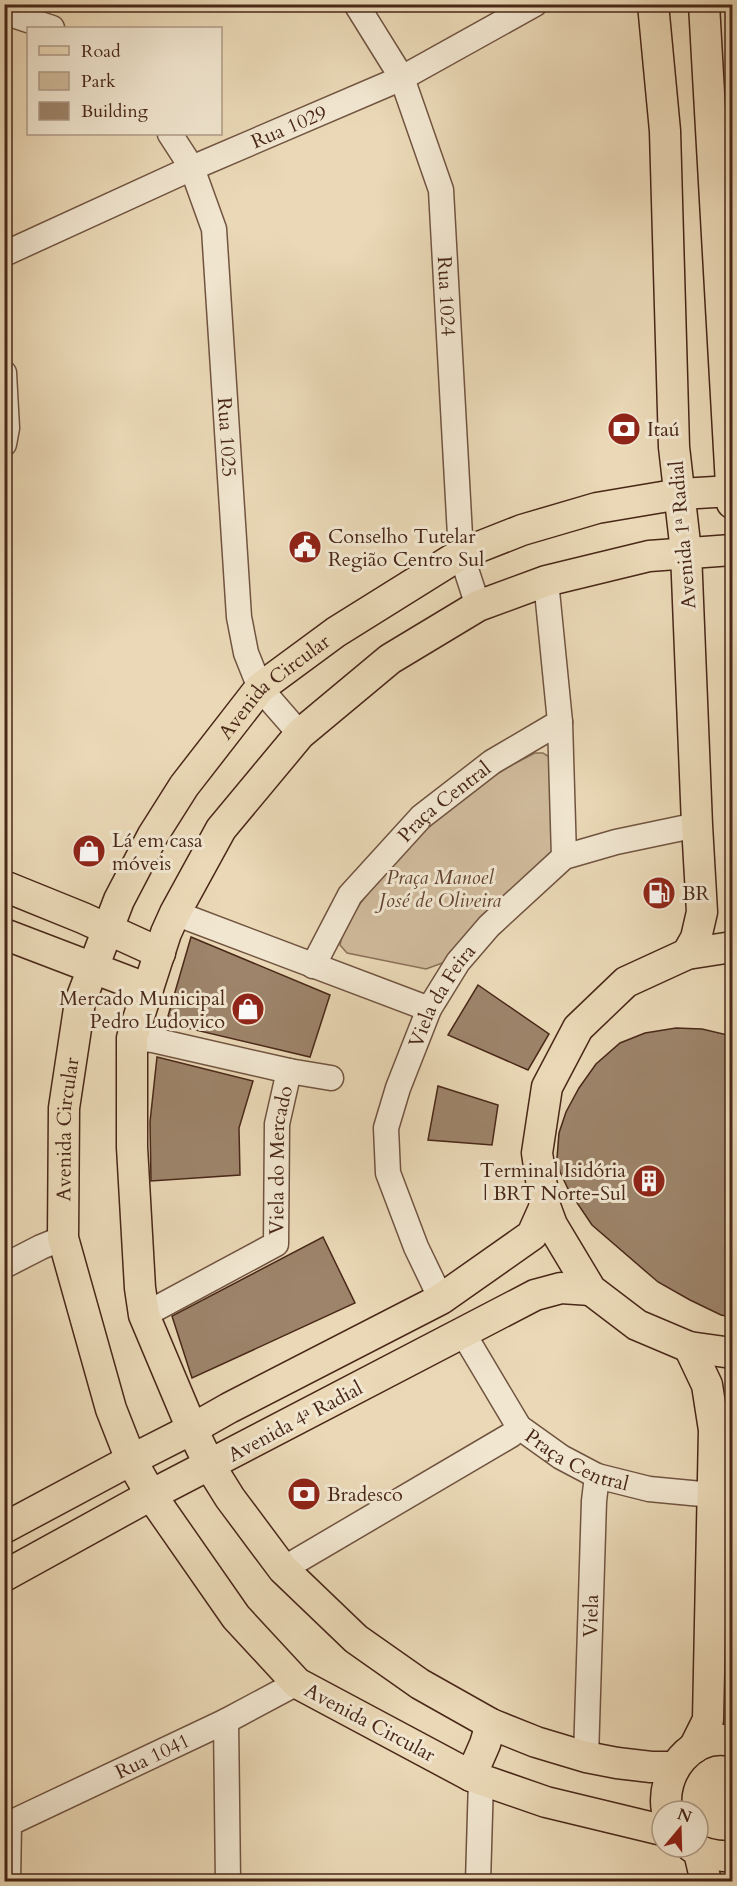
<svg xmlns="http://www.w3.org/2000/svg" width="737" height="1886" viewBox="0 0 737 1886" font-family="Cardo,serif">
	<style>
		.green { fill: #cfba9b; stroke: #8c715a; stroke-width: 1.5 }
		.building { fill: #9d846a; stroke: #492818; stroke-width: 1.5 }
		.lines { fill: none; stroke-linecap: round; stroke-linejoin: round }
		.minor-casing { stroke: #715440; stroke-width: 27 }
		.major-casing { stroke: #492818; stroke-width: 33 }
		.minor { stroke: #f1e6d0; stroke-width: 24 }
		.major { stroke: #ead8b6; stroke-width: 30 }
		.labels { text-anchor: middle; stroke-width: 6; stroke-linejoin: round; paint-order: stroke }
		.street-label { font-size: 20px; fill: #492818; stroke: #f1e6d0 }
		.poi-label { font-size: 20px; fill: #492818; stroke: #f1e6d0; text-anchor: start }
		.park-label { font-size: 20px; font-style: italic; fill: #644532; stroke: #f1e6d0 }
	</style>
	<rect width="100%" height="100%" fill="#ead8b6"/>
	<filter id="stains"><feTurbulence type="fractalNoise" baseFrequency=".00333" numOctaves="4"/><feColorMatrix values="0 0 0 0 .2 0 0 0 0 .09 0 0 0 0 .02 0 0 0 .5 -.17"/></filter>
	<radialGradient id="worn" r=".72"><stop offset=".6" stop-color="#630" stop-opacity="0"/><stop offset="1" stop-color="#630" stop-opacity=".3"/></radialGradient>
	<path class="green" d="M535 753H543L551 758 554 850 445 962 426 969 347 953 340 945C344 920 369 891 386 873 402 855 418 835 436 819 465 792 499 771 535 753Z"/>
	<g class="building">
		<polygon points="191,937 330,995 310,1057 166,1023"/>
		<polygon points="478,985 549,1034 528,1070 448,1035"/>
		<polygon points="676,1028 702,1029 732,1036 732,1317 721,1315 690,1300 658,1282 592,1225 569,1191 560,1172 557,1158 559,1133 566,1112 579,1088 596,1064 620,1043 645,1033"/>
		<polygon points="157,1057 253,1081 239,1128 240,1175 151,1181 150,1122"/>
		<polygon points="438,1086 498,1105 492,1145 428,1140"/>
		<polygon points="323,1237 355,1303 192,1378 172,1316"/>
	</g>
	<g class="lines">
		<defs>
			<g id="minor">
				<path id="s1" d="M356 4 402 78 441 190 461 554 478 606"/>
				<polyline points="4,12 52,28"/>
				<path id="s2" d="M170 134 192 168 214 229 239 617 246 653 260 688 300 734"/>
				<path id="s3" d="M4 254 192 168 402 78 535 4"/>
				<polyline points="4,373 7,428 4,444"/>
				<polyline points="546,581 560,722 564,857"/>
				<polyline points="175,913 429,1009"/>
				<path id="s4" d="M313 966 350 895 421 817 492 762 560 722"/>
				<polyline points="132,1038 153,1040 289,1071 331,1078"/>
				<polyline points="4,1266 41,1247 63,1238"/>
				<path id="s5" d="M441 1299 416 1247 388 1173 386 1128 398 1088 429 1009 458 962 489 926 564 857 616 842 697 825"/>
				<path id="s6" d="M144 1315 276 1244 277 1124 289 1071"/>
				<path id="s7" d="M463 1333 519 1427 561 1457 597 1476 649 1489 712 1495"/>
				<polyline points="283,1569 511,1435 519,1427"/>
				<polyline points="226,1721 228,1882"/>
				<path id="s8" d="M586 1757 594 1501 597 1476"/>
				<path id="s9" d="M4 1826 226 1721 297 1683"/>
				<polyline points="8,1882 9,1824"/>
				<polyline points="478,1882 481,1780"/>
			</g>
			<g id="major">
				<polyline points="653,4 665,131 674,447 686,552 697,825 702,912 696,938 687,954"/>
				<polyline points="704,4 732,503"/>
				<polyline points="4,886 83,918 160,953"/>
				<polyline points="4,934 148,989"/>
				<polyline points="732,947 687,954 626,982 578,1028 547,1087 537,1153 545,1206 552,1225 591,1290 637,1325 689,1347 732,1353"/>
				<polyline points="689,1347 707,1385 714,1430 708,1720 694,1748"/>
				<polyline points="4,1528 131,1460 192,1429 229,1408 441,1299 532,1235 545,1206"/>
				<polyline points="4,1576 151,1495 535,1295 561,1288 591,1290"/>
				<polyline points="674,1767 651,1767 617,1763 586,1757 536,1742 491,1724 420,1684 356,1639 283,1569 230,1498 210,1466 192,1429 144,1315 140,1288 132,1147 132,1038 166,933 175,913 221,829 300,734 390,659 478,606 546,581 649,556 732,550"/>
				<polyline points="471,1776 485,1744 491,1724"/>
				<path d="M667 1811C660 1773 692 1732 732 1741"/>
				<path id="s10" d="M662 1830 546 1802 471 1776 297 1683 236 1617 151 1495 131 1460 111 1409 63 1238 64 1108 80 1002 119 900 153 835 184 786 260 688 336 632 461 554 522 530 597 508 680 494 732 491"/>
				<path d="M692 1847C705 1855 717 1857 732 1856"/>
				<polyline points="699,1852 706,1882"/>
			</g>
		</defs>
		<use href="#minor" class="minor-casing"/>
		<use href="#major" class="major-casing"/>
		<use href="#minor" class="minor"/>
		<use href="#major" class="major"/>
	</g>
	<defs>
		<symbol id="bank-disc" viewBox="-11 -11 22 22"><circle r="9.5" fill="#8f2418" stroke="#f1e6d0"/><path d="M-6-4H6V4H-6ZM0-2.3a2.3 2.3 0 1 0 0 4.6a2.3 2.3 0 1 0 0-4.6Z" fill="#fff"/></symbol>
		<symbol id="civic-disc" viewBox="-11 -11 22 22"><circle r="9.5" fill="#8f2418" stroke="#f1e6d0"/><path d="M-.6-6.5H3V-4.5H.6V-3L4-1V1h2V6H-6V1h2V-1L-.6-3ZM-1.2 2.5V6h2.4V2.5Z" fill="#fff"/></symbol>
		<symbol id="shop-disc" viewBox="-11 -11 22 22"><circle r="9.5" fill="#8f2418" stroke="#f1e6d0"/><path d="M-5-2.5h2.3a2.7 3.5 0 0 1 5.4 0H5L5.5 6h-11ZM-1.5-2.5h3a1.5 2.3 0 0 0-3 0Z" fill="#fff"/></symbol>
		<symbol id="fuel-disc" viewBox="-11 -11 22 22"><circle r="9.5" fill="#8f2418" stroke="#f1e6d0"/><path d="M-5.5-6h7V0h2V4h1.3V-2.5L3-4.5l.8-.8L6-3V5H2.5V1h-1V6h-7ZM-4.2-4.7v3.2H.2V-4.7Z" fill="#fff"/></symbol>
		<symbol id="building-disc" viewBox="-11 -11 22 22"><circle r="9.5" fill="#8f2418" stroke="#f1e6d0"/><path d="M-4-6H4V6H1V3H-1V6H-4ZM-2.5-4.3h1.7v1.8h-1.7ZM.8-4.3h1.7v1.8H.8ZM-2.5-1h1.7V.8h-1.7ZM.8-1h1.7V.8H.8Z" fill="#fff"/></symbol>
	</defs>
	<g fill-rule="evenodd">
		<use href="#bank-disc" x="605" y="410" width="38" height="38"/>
		<use href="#civic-disc" x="286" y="528" width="38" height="38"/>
		<use href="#shop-disc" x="70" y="832" width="38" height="38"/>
		<use href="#fuel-disc" x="640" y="874" width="38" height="38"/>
		<use href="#shop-disc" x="229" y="990" width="38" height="38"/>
		<use href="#building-disc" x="630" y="1162" width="38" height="38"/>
		<use href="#bank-disc" x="285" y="1475" width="38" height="38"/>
	</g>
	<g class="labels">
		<g class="street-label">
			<text dy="7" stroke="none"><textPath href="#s3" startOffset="312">Rua 1029</textPath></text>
			<text dy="7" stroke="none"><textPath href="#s1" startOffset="312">Rua 1024</textPath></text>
			<text dy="7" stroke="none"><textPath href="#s2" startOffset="314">Rua 1025</textPath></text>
			<text transform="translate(682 535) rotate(-95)" y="7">Avenida 1ª Radial</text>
			<text dy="7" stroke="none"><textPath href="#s10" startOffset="1520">Avenida Circular</textPath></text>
			<text dy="7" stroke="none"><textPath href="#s4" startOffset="213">Praça Central</textPath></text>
			<text dy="7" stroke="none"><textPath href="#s5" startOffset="326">Viela da Feira</textPath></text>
			<text dy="7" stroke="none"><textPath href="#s10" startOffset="1016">Avenida Circular</textPath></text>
			<text dy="7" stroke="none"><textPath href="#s6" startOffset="234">Viela do Mercado</textPath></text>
			<text transform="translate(295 1421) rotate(-28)" y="7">Avenida 4ª Radial</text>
			<text dy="7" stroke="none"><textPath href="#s7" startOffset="177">Praça Central</textPath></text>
			<text dy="7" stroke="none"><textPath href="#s8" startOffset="141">Viela</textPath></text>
			<text transform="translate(370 1722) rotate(28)" y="7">Avenida Circular</text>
			<text dy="7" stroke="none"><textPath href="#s9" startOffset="164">Rua 1041</textPath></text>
		</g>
		<g class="poi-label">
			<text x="647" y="436">Itaú</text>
			<text x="328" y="543">Conselho Tutelar<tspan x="328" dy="23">Região Centro Sul</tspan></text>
			<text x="112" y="847">Lá em casa<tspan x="112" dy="23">móveis</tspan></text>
			<text x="682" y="900">BR</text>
			<text x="225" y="1005" text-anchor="end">Mercado Municipal<tspan x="225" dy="23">Pedro Ludovico</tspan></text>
			<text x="626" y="1177" text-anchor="end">Terminal Isidória<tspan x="626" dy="23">| BRT Norte-Sul</tspan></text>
			<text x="327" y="1501">Bradesco</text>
		</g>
		<g class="park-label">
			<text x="440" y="884">Praça Manoel<tspan x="440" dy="23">José de Oliveira</tspan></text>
		</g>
	</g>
	<rect width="737" height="1886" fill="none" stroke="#ead8b6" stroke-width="24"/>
	<rect x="6" y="6" width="725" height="1874" fill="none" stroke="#492818" stroke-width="3"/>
	<rect x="12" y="12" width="713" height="1862" fill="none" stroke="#492818" stroke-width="1.5"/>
	<rect x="27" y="27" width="195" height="108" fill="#f1e6d0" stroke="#ae9a86" stroke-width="1.5"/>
	<rect x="39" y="46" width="30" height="9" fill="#ead8b6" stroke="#ae9a86" stroke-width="1.5"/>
	<text x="81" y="57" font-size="18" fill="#492818">Road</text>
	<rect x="39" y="72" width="30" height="18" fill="#cfba9b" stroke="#ae9a86" stroke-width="1.5"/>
	<text x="81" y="87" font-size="18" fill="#492818">Park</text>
	<rect x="39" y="102" width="30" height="18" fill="#9d846a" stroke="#ae9a86" stroke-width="1.5"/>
	<text x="81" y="117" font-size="18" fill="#492818">Building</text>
	<g transform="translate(680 1829) rotate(19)"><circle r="28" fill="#f1e6d0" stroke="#ae9a86" stroke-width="1.5"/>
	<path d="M0-4.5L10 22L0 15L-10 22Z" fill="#8f2418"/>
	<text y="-9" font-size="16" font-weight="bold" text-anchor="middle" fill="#492818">N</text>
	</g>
	<rect width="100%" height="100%" filter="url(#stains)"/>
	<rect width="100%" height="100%" fill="url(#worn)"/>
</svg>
